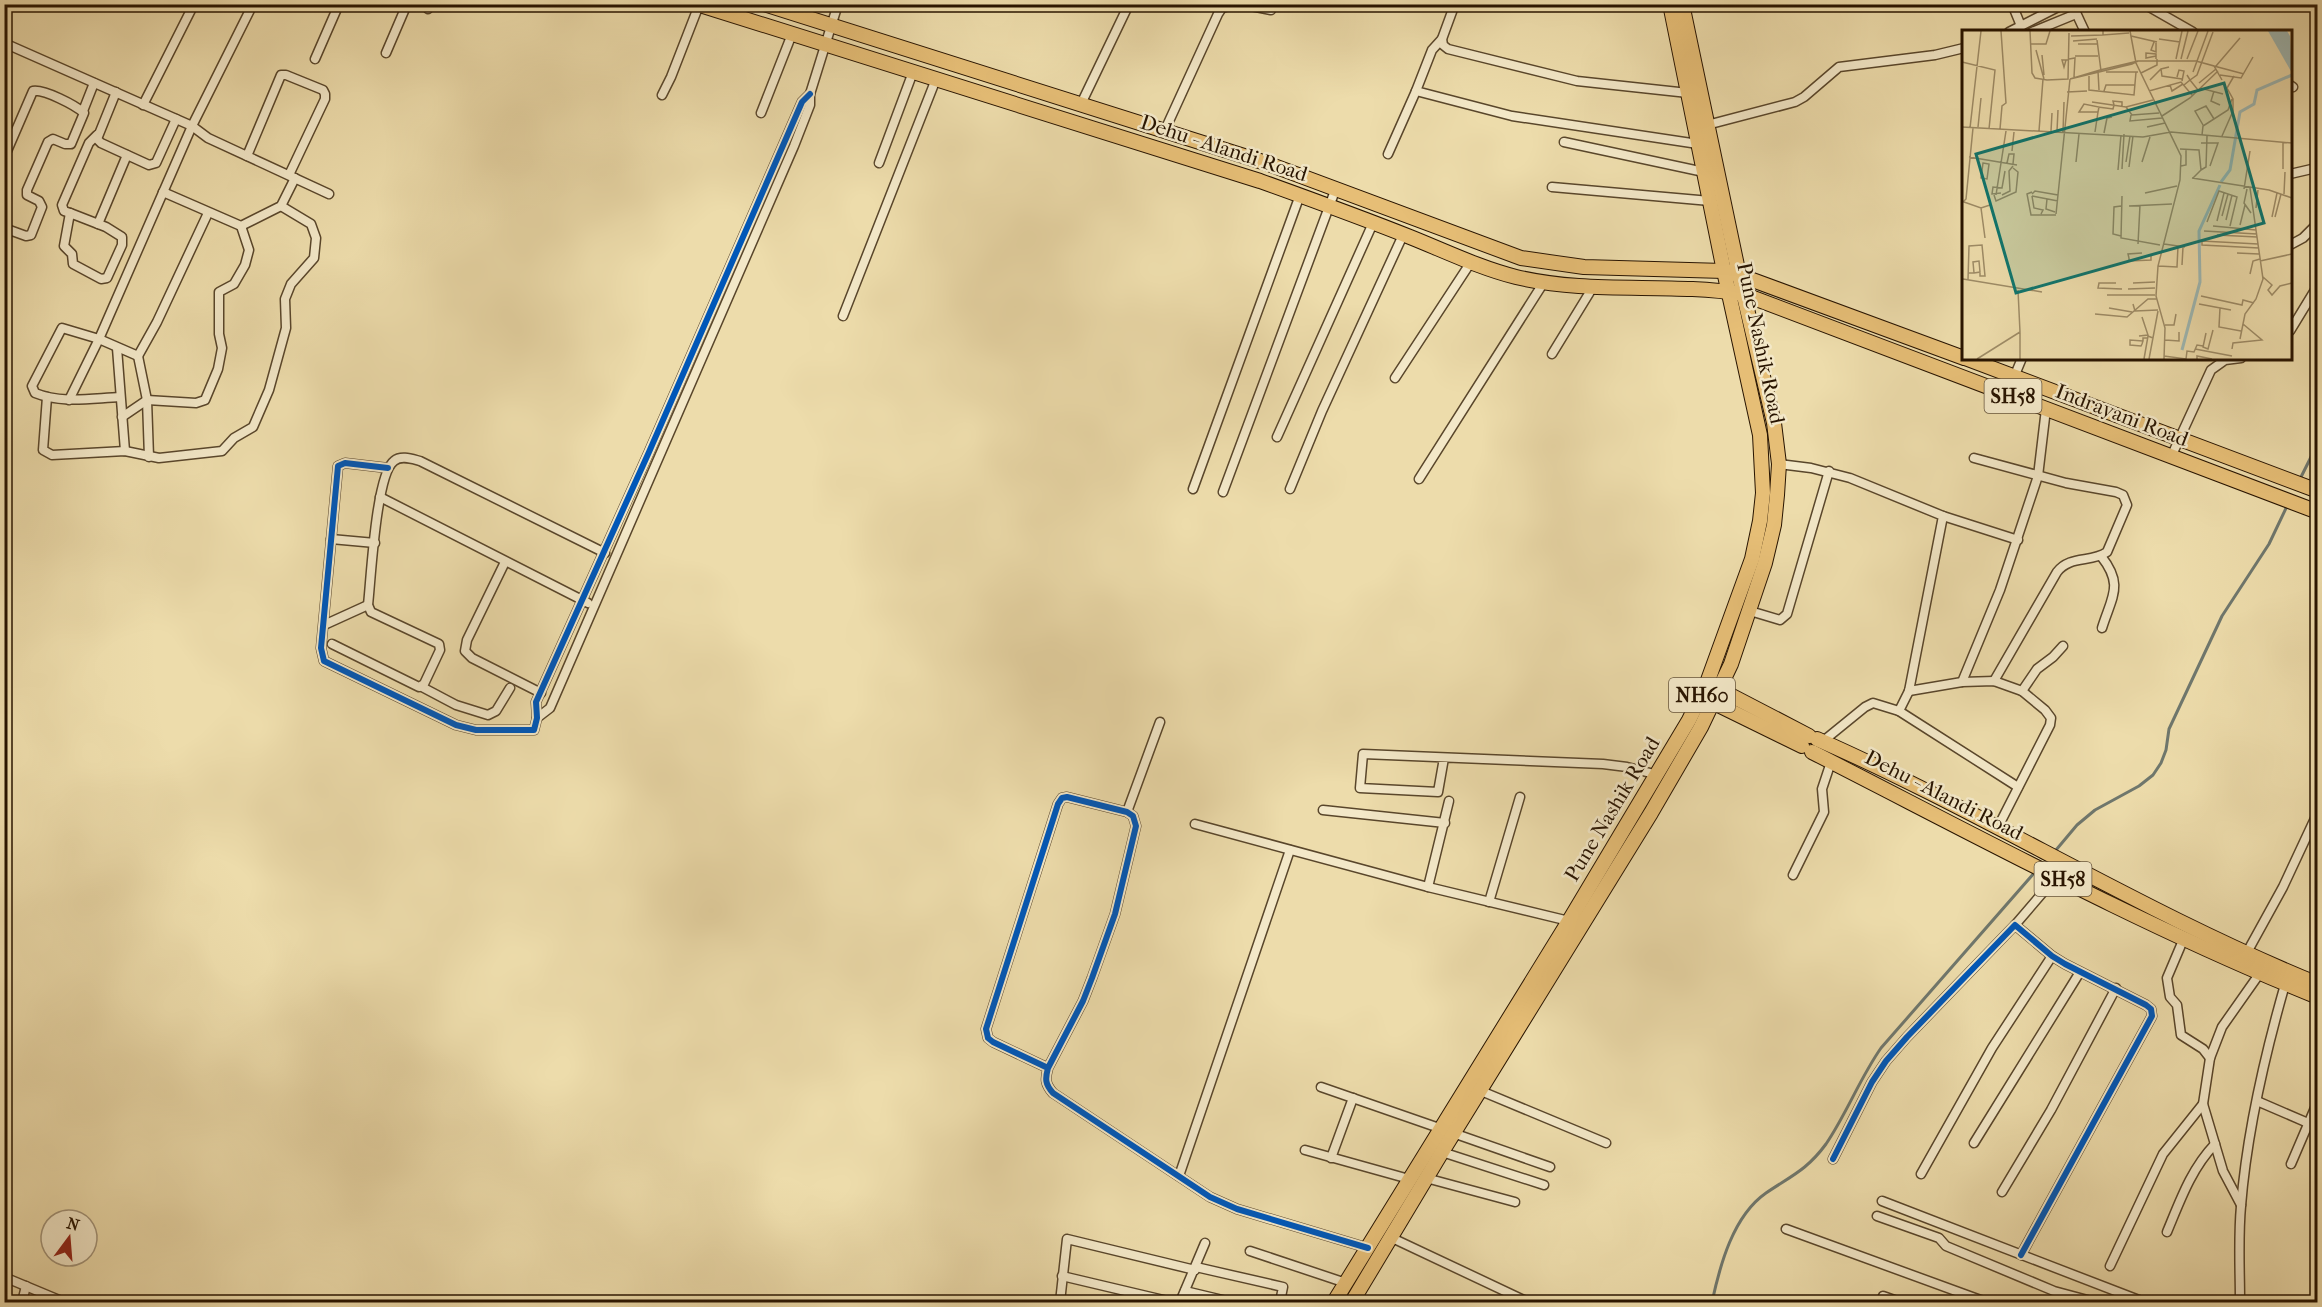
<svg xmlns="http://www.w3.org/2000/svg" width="2322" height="1307" viewBox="0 0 2322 1307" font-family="'IM FELL French Canon',serif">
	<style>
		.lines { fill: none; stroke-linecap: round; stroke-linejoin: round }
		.stream { stroke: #6f776d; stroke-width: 3 }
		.minor-casing { stroke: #59462b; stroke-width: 11 }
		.primary-casing { stroke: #281400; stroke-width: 16 }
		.trunk-casing { stroke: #281400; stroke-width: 16 }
		.minor { stroke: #f3e8c8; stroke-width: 8 }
		.primary { stroke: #e6be76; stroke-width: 14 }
		.trunk { stroke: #e6be76; stroke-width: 14 }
		.cycleway-casing { stroke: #f3e8c8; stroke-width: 10 }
		.cycleway { stroke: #0057b8; stroke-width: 6 }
		.labels { text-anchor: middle; stroke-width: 5; stroke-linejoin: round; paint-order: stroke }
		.shield { fill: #f3e8c8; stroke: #65543c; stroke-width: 1.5 }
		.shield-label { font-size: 20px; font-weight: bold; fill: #281400 }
		.street-label { font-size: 21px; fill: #281400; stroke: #f3e8c8 }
		.inset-river { fill: none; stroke: #9eb9b5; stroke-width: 3 }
		.inset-road { fill: none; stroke: #9e8c67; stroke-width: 1.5 }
		.view { fill: #0f766e; fill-opacity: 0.15; stroke: #0f766e; stroke-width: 3 }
		.inset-edge { fill: none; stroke: #281400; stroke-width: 3 }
	</style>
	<rect width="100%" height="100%" fill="#eddcab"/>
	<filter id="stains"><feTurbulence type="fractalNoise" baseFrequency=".00333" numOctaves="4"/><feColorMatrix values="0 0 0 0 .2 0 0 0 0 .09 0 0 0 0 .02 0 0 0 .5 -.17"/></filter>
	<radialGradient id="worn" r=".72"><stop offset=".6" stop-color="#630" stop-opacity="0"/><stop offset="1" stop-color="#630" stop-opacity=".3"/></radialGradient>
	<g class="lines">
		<g class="stream">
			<polyline points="2300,479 2318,443"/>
			<polyline points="2056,850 2077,825 2095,810 2139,786 2153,775 2161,763 2166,750 2169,729 2222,616 2269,544 2288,504"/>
			<path d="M1712 1302C1720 1265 1733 1216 1766 1193 1791 1176 1807 1170 1826 1144 1847 1113 1860 1078 1881 1048L2035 872"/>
		</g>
		<defs>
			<g id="minor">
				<polyline points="1241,4 1271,10"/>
				<polyline points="1451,4 1453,9 1442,39 1443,45 1448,49 1577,81 1688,93"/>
				<polyline points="2012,4 2021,26"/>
				<polyline points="2072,4 2085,32"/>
				<polyline points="2144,4 2193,32"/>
				<polyline points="428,9 429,4"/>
				<polyline points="804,17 808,4"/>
				<polyline points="2009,32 2064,4"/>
				<polyline points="2032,32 2076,14"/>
				<polyline points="1442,39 1432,50 1416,91 1512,116 1698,144"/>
				<polyline points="4,43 192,126 208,138 329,194"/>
				<polyline points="386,53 407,4"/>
				<polyline points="315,59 339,4"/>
				<polyline points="2290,85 2293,87"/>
				<polyline points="116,92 97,139 101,143 149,165 156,163 176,119"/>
				<polyline points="662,95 671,77 699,5"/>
				<polyline points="1081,104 1129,4"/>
				<polyline points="143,105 194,4"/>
				<polyline points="83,111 94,83"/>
				<polyline points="761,113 792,34"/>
				<polyline points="1707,125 1795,102 1804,97 1839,67 1935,55 1964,48"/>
				<polyline points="1165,130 1218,14 1222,8 1236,4"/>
				<polyline points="1564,142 1704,172"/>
				<polyline points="1388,154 1416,91"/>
				<polyline points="247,156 281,75 286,75 323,90 325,94 325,99 289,175"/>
				<path d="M4 158 33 91C44 89 75 105 84 113L71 144H65L53 139 48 142 27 190V195L39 201 42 207 31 235 26 236 4 228"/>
				<polyline points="879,163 913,72"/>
				<polyline points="2290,174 2316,168"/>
				<polyline points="1552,187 1710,201"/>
				<polyline points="163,192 241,226 281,206 295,178"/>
				<polygon points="70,213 106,227 122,237 122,245 107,278 101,279 73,264 72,254 64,246"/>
				<polyline points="70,213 64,211 62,205 89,143 97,135"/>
				<polyline points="98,224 127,155"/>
				<polyline points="2290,245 2303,238 2318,223"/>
				<polyline points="843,316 936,79"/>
				<polyline points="2290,331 2318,285"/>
				<polyline points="117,348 125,451"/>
				<polyline points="1552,354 1593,287"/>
				<polyline points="138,356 147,400 149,457"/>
				<polyline points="1395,378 1471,262"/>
				<polyline points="2007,394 2022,358"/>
				<polyline points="47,397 43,450 52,455 125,451 159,458 222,451 234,438 253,427 269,390 286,328 285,299 291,284 314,258 316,238 311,224 281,206"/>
				<path d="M120 397C93 398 62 404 35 393L32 386 62 328 99 339 138 356 157 322 208 213"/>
				<polyline points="69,400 99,339 192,126 253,4"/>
				<polyline points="122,417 147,400 196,403 205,400 218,369 222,348 219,334 219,292 234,284 245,265 249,250 241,226"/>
				<polyline points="1277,437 1373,223"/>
				<polyline points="2171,457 2211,370 2225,360 2241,358"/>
				<path d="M1974 458 2066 483 2116 492 2123 495 2127 505 2107 552C2091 563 2070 555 2057 572L1994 681"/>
				<polyline points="1779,464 1811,468 1850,478 1943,516 1909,691 1899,711 1873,703 1865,707 1822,742"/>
				<polyline points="388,468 345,463 338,466 321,648 324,661 456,725 476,730 534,730 537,718 536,702 649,452 802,102 810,94"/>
				<polyline points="1419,479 1544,282"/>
				<polyline points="1193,489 1300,195"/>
				<polyline points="1290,489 1322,411 1403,235"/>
				<polyline points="1223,492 1336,188"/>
				<polyline points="380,497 588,603"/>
				<polyline points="1943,516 2018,540"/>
				<polyline points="331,539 375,543"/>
				<path d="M2101 556C2124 585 2112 596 2102 628"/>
				<polyline points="505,562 467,640 465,651 472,658 541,693"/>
				<polyline points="1750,611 1780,620 1787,614 1829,471"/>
				<polyline points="324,625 368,605"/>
				<path d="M332 644 419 687 424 684 440 650 439 644 371 612 368 605C371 579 376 474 394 461 401 455 412 459 420 461L605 553"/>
				<polyline points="1962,682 1994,681 2022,691 2037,669 2053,657 2063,646"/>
				<polyline points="422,687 456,705 488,715 496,711 510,688"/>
				<polyline points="1909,691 1962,682 2000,590 2038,476 2046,409"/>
				<polyline points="1899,711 2018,787"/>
				<polyline points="537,718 550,708 794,146 810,105 810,94 838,4"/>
				<polyline points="1444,758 1438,792 1360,788 1363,754 1603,764 1627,767 1658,775"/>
				<polyline points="1323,810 1445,823"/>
				<polyline points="1127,812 1160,722"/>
				<polyline points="1195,824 1428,887 1569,921"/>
				<polyline points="1998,827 2050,725 2051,718 2045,710 2022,691"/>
				<polyline points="1793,875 1824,812 1822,789 1831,762"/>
				<polyline points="1428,887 1449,801"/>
				<polyline points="1489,902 1520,797"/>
				<polyline points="2015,925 2057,876"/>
				<polyline points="2184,938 2167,978 2170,997 2177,1005 2181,1035 2203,1049 2210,1058"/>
				<polyline points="2245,956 2283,887 2318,812"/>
				<path d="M1048 1068 993 1042 988 1038 986 1029 1058 804 1062 798 1067 797 1127 812 1133 816 1136 826 1115 914 1092 978 1083 1001 1048 1068C1045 1079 1045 1084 1053 1093L1210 1197 1237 1209 1368 1248"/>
				<polyline points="1321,1087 1442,1129"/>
				<polyline points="1481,1091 1606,1143"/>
				<polyline points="2257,1101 2308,1123"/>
				<polyline points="1453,1133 1550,1167"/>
				<polyline points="1974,1143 2080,972"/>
				<polyline points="1305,1150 1409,1179"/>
				<polyline points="1442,1152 1544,1185"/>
				<polyline points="1331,1158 1353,1098"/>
				<polyline points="1833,1159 1872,1082 1886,1061 1907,1037 2015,925 2052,956 2065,964 2146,1005 2151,1009 2152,1016 2021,1255"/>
				<polyline points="2291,1164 2318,1101"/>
				<polyline points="1921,1174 1992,1048 2052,956"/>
				<polyline points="1179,1176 1290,850"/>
				<polyline points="1426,1178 1515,1202"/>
				<polyline points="2002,1192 2051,1110 2116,988"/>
				<polyline points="1882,1201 2144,1302"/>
				<polyline points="2241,1205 2223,1171 2203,1104 2210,1058 2222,1027 2260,973"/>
				<polyline points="1877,1216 1939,1238 1946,1246 2054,1291 2095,1302"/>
				<polyline points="1786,1229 1986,1302"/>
				<path d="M2167 1232C2180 1201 2191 1169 2215 1144"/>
				<polyline points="1390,1237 1528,1302"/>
				<polyline points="1250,1251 1346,1283"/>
				<polyline points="2110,1266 2163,1154 2203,1104"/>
				<polyline points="1196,1267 1283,1287 1280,1302"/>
				<polyline points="1062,1276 1172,1302"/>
				<polyline points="4,1277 64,1302"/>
				<polyline points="1185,1291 1231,1302"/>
				<polyline points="1883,1296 1900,1302"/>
				<polyline points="22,1302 26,1286"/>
				<polyline points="1060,1302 1067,1239 1195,1270"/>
				<polyline points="1180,1302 1205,1243"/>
				<path d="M2240 1302C2240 1271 2238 1238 2241 1206 2247 1130 2265 1054 2286 981"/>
			</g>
			<g id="primary">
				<path d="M697 4 1260 181C1310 199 1360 217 1410 237 1445 251 1480 268 1516 277 1591 295 1668 282 1743 294L2318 512"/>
				<polyline points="764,4 1266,163 1521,258 1584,267 1724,271 1739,275 1964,358"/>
				<polyline points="1965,358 2318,491"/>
				<polyline points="1709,684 1809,736"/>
				<polyline points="1704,698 1802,746"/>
				<path d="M1817 739C1987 814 2145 914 2318 984"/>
				<path d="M1812 752C1979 837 2144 927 2318 997"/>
			</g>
			<g id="trunk">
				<polyline points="1334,1302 1569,921 1689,720 1707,683 1752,559 1760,521 1763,493 1760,435 1724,271 1670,4"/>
				<polyline points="1352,1302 1442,1152 1651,813 1701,727 1731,664 1765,563 1774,525 1777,495 1779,464 1774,423 1739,275 1682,4"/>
			</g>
		</defs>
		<use href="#minor" class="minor-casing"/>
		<use href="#primary" class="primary-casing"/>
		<use href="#trunk" class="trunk-casing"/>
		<use href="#minor" class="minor"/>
		<use href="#primary" class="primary"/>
		<use href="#trunk" class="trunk"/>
		<defs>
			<g id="cycleway">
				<polyline points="388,468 345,463 338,466 321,648 324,661 456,725 476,730 534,730 537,718 536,702 649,452 802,102 810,94"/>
				<path d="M1048 1068 993 1042 988 1038 986 1029 1058 804 1062 798 1067 797 1127 812 1133 816 1136 826 1115 914 1092 978 1083 1001 1048 1068C1045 1079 1045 1084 1053 1093L1210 1197 1237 1209 1368 1248"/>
				<polyline points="1833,1159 1872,1082 1886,1061 1907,1037 2015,925 2052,956 2065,964 2146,1005 2151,1009 2152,1016 2021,1255"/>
			</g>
		</defs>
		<use href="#cycleway" class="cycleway-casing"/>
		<use href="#cycleway" class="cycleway"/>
	</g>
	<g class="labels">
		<g class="shield">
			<rect x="1984.5" y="379" width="57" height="34" rx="4.5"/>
			<rect x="1669" y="678" width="66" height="34" rx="4.5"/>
			<rect x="2034.5" y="862" width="57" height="34" rx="4.5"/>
		</g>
		<g class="shield-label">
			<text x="2013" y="403">SH58</text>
			<text x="1702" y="702">NH60</text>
			<text x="2063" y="886">SH58</text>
		</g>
		<g class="street-label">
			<text transform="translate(1224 148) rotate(18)" y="7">Dehu - Alandi Road</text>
			<text transform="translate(1761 343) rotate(78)" y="7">Pune Nashik Road</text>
			<text transform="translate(2122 415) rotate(21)" y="7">Indrayani Road</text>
			<text transform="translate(1944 795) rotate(27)" y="7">Dehu - Alandi Road</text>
			<text transform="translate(1612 809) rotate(-59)" y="7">Pune Nashik Road</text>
		</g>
	</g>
	<g transform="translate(1962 30)">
		<rect width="330" height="330" fill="#eddcab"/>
		<path d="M306 1H325L328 6 330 43Z" fill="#9eb9b5"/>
		<path class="inset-river" d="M259 152 268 140 278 82 292 74 295 60 330 45M220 320 238 252 237 201 258 155"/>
		<path class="inset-road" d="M68 1 70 43 73 48 85 50 106 49 107 3M141 1V5L167 3M168 1 174 33 219 126 218 150 196 236 194 266 203 298 202 329M109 6 141 5M169 6 195 12M197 9 218 12M135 10 139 41M111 11 135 9M192 12 189 20 194 22V13M69 14H84L88 1M116 14H135M74 20 82 49M80 25 82 45M113 26H136M107 29 113 28 112 47M194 29V24L184 23V28L194 26M214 29 220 1M219 29 226 1M225 29 236 1M104 30 102 37 100 30H107M176 31 170 34 108 49 138 40ZM176 31H234L252 36 260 50M0 32 33 40 27 99M252 36 282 44M254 36 278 8M199 39 200 46 220 49M136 41 137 60M144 42H176M231 42 246 1M179 43 195 35V29M225 45 228 50 235 45 251 2M258 45 279 48 291 27M127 46V60L172 65 174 42M215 47 217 40 222 41 220 51M188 50 199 39 207 37M237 53 254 39M208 55 210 61 221 54M222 55 228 50 236 60M238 58 261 64M142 61 144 55H173M187 61 219 52 230 65M252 61 249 71 258 75M105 62 125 61M130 72 164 77 191 70M152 75 151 71 160 72V77M136 77 151 79 152 75M164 77 170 85 197 83M169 85 168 91 200 88M200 86 228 68 256 41M241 95 233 81 244 76 252 89M0 97 181 107 209 102 330 113M16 97 19 68M185 97 203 93M8 98 19 1M38 99 40 76 44 73 39 1M77 101 81 49M89 101 90 83M95 101 96 80M101 102 102 72M133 102 136 82H117L122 74 137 77 136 82M142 103 145 88 150 87M240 105 241 96 266 80 270 69M260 106 271 81V69L265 58 272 46M239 113H256L248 136M218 119 237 120 239 140 231 148M50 121 52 102M7 127 55 135M114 132 117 104M164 132 168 106M180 132 188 107M21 133 27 134 25 149 19 148ZM45 133 47 124H52L51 134M219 136 224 135V119M167 137 171 106M160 139 162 104M321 139V112M156 140 159 105M239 140 244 137 245 106M230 148 307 160 330 168M282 159 288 121M285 159 282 173 289 183M70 162 65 164 69 185H94M39 163 30 164 31 157 40 158 43 141M183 163 215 156M70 164 73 161 96 165M322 164 323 142M32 165 34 171 54 162 56 142 51 138M34 165 44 101M40 165 48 161 47 141 51 136M70 166 72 178 81 180 79 184M70 166 96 171M160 166 159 208 198 215M85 169 84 179 93 182M2 172 19 178 28 175M0 173 4 169 11 98M167 176 210 174M19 178 23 208M294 178 296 160M94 184 108 49M260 186 266 164M310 187 315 163M313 187 319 164M264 190 270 165M255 191 262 163M245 192 257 161 275 167 268 196M278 195 283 175M251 196 294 200M242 201 295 204M255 205 295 207M159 206 151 204 152 177 159 176M176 214 178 175M202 214 223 217M296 214 240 211V215L297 218M275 223 297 224M167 228V231L189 230V226M167 228 166 224 180 223M298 231 330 224M220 235 221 217M196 236 215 237 216 216M6 243H12L18 242 17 231 11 232 12 243M288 244 291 231 298 229M301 247 310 255 306 260 310 265 318 256 330 253M1 249 80 262M6 250 7 216 20 215 23 246H18V242M154 253H137L136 258 160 259M171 253 193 252M166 259 193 258M145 265H193M239 266 280 275 281 270 292 273M171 274 173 281 196 280M237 274 269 280M147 278 170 282M258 278 257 297 279 301M133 284 165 287 186 269H195M203 295H212L214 284M244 303 241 317 246 319 251 300M177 306 186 305 180 287M278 309 283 284 294 269 301 249 288 158M203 310 217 311V302M181 311 168 310V315L179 316 180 314 181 311V308H185M233 319 270 326M270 319 271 313 300 310 281 294M202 326 224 329 225 321 232 322 235 315 241 316M15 329 58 302 56 260M58 329V302M182 329 186 306 191 308M187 329 196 281M235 329V326L250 329"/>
		<path class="view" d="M262 53 302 193 54 263 14 124Z"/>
		<rect width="330" height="330" class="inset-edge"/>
	</g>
	<rect width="2322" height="1307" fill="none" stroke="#eddcab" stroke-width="24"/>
	<rect x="6" y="6" width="2310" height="1295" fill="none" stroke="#281400" stroke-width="3"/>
	<rect x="12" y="12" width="2298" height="1283" fill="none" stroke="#281400" stroke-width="1.5"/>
	<g transform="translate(69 1238) rotate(16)"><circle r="28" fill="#f3e8c8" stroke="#a29378" stroke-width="1.5"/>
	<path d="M0-4.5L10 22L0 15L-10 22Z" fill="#8f2418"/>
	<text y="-9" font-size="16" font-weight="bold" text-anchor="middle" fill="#281400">N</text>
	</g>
	<rect width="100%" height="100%" filter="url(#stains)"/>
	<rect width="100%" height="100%" fill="url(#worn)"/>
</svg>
